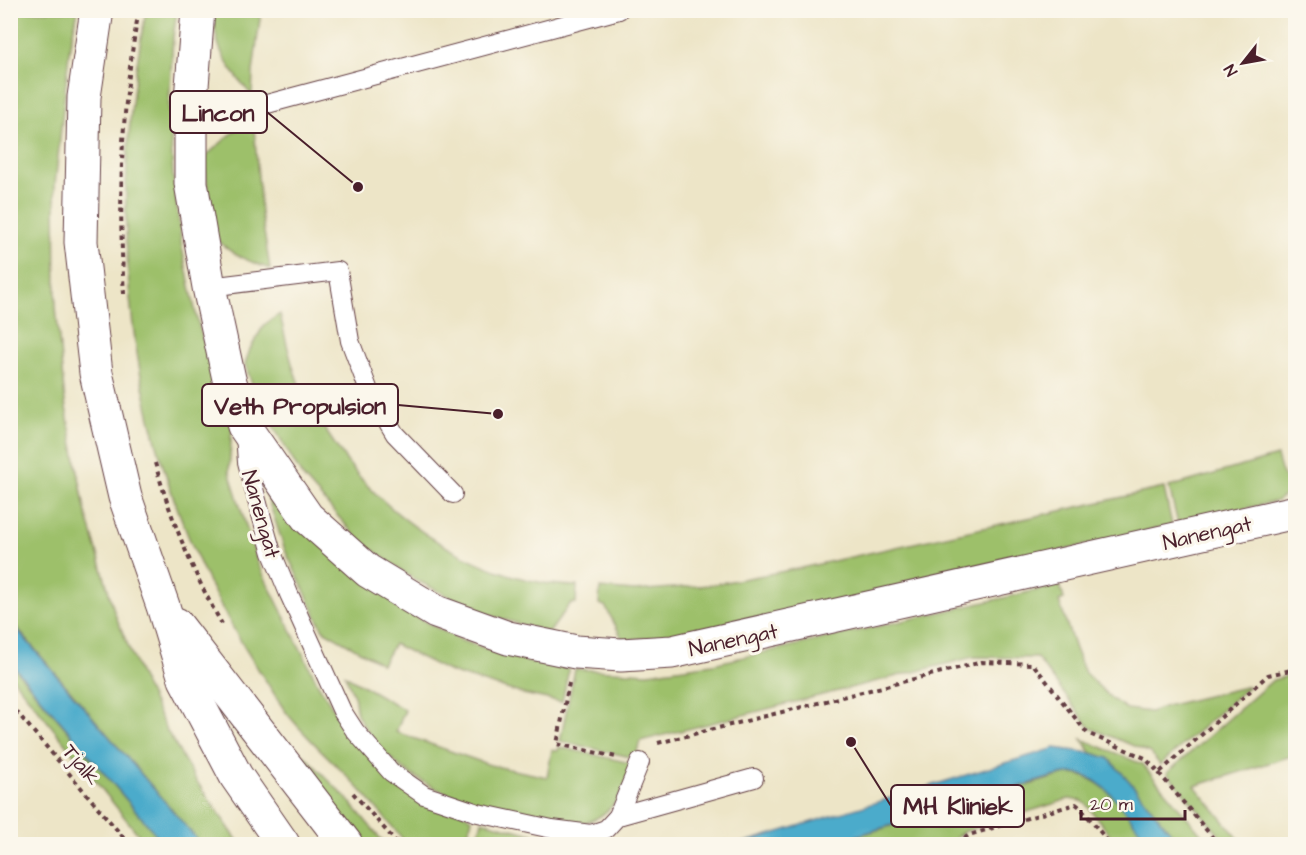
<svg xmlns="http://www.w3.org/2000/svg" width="1306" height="855" viewBox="0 0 1306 855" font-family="'Architects Daughter',sans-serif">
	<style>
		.green { fill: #9dc06a; stroke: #74704a; stroke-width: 1.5 }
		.water { fill: #4cabcb; stroke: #4b657b; stroke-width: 1.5 }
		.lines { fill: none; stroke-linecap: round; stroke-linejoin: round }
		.service-casing { stroke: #623d42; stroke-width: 20 }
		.minor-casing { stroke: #623d42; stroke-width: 35 }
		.tertiary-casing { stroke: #623d42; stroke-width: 35 }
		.path { stroke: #623d42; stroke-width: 4; stroke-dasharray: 4.5 4.5; stroke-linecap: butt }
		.service { stroke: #fff; stroke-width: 18 }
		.minor { stroke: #fff; stroke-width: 33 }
		.tertiary { stroke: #fff; stroke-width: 33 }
		.labels { text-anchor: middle; stroke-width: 6; stroke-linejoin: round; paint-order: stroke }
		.street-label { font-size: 22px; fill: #4a1f2b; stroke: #fbf7ec }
		.leader { fill: none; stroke: #4a1f2b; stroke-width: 2 }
		.callout-dot { fill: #4a1f2b; stroke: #fbf7ec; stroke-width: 2 }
		.callout { fill: #fbf7ec; stroke: #4a1f2b; stroke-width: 2 }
		.callout-label { font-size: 24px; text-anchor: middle; font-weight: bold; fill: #4a1f2b }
	</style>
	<rect width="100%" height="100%" fill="#fbf7ec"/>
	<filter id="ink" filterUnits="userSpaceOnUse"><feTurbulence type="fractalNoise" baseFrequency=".0167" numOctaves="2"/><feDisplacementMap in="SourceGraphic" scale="12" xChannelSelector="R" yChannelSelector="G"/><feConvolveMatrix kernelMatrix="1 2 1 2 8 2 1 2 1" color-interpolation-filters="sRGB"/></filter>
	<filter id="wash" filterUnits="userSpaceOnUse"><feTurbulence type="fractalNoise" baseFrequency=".008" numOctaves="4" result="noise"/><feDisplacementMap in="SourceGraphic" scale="24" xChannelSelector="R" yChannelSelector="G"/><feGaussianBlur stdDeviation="1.35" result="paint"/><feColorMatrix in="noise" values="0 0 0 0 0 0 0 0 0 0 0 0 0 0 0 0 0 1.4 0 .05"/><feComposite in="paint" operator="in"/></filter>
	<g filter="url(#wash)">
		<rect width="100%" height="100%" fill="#ede5c7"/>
		<g class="green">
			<polygon points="16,11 78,11 70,44 55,185 56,307 65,402 85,509 115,614 141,677 167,731 197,782 240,844 201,844 11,621 11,32"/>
			<path d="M146 11H177L173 37 169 104 173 175 182 248 197 319 219 394 232 426 229 471 258 564 318 684 349 734 472 819 465 844H407C389 823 372 802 353 782 331 759 305 737 286 712 276 698 268 683 258 669 129 470 101 241 146 11Z"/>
			<path d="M213 11H261L253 72 252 96C227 65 215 52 213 11Z"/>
			<path d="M253 115 261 213 270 269C249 261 227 254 214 235L204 160 207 155Z"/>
			<path d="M280 314C285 337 290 362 299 384 306 401 316 416 326 431 339 451 352 470 368 486 420 540 501 585 577 586L576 603 570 604 549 633 483 613 414 579 360 541 302 476 257 398 245 364 250 349 264 325Z"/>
			<path d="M1277 456 1281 470 1287 481 1290 480C1292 491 1286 495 1277 501L1178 524 1169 487Z"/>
			<polygon points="265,485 399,608 462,641 529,662 569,669 562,702 523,694 450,672 394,644 382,664 323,630 285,550 264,487"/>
			<polygon points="1164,488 1172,525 701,634 623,640 605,606 599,604 600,588 634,591 710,585 801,568"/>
			<polygon points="1060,585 1064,599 1059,601 1075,649 1085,673 1113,700 1127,709 1150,712 1166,706 1249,686 1160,765 1151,753 1090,728 1037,658 973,657 640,741 635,758 560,741 575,669 648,673 713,664"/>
			<polygon points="10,663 164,844 146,844 11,676"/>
			<polygon points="1295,674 1295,755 1195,786 1243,844 1227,844 1167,773 1273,680"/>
			<path d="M345 675 405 710 396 732 490 765 547 777 552 750 558 751 559 747 635 764C621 795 612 820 574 825 492 808 405 799 359 718 355 712 356 703 354 696 351 689 348 682 345 675Z"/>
			<polygon points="274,737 302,753 349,801 385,844 359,844"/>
			<polygon points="1082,739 1142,764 1210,844 1180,844 1131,783 1108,758 1091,753"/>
			<path d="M1066 774C1106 773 1128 816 1150 844H1117L1086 804 1082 801 1069 799 963 832 948 844H830Z"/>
			<polygon points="482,821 535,835 592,844 476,844"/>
		</g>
		<g class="water">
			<polygon points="10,621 201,844 164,844 11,663"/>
			<path d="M1055 748 1091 753 1108 758 1131 783 1180 844H1150C1132 822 1108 779 1078 774 1066 772 1053 777 1042 780L829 844H739Z"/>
		</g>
	</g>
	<g filter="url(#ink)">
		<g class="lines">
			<defs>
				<g id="service">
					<polyline points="191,99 267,104 619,10"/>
					<polyline points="209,287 338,271 350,341 369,391 395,434 453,494"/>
					<polyline points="245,434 247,462 258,504 272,553 289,594 342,711 355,731 391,772 424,795 478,813 552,829 591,834 606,829 618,816 640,762"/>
					<polyline points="618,816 754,778"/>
				</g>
				<polyline id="minor" points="198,10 191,99 191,183 209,287 229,379 244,426 307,517 368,571 436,612 508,638 576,652 621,655 672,652 1296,512"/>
				<g id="tertiary">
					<polyline points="97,10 84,97 81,242 96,373 125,497 163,606 185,679 236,776 283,844"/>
					<polyline points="176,624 346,844"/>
				</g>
			</defs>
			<use href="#service" class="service-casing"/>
			<use href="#minor" class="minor-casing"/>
			<use href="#tertiary" class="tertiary-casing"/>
			<g class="path">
				<path d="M124 294C118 195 121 107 139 10"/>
				<path d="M155 463C171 519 193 574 222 624"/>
				<polyline points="569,683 557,744 616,757"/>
				<polyline points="10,704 129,844"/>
				<polyline points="658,743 982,662 1033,664 1087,733 1145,758 1159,773 1268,675 1296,669"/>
				<polyline points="1159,773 1218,844"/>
				<polyline points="353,793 398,844"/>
				<polyline points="957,844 969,835 1076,804 1081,808 1110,844"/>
			</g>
			<use href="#service" class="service"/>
			<use href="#minor" class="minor"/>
			<use href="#tertiary" class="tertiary"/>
		</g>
	</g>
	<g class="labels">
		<g class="street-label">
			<text transform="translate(262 514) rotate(74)" y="8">Nanengat</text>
			<text transform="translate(1207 532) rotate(-13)" y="8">Nanengat</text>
			<text transform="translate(733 639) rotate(-12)" y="8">Nanengat</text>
			<text transform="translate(82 764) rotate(50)" y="8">Tjalk</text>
		</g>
	</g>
	<path class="leader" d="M358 187L267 112M498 414L398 405M851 742L891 806"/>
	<g class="callout-dot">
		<circle cx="358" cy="187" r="6"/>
		<circle cx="498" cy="414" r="6"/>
		<circle cx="851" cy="742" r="6"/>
	</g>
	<g class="callout">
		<rect x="170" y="91" width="97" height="42" rx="6"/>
		<rect x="202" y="384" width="196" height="42" rx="6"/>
		<rect x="891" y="785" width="133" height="42" rx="6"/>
	</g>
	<g class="callout-label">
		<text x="218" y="121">Lincon</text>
		<text x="300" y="414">Veth Propulsion</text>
		<text x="958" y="814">MH Kliniek</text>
	</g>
	<rect width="1306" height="855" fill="none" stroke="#fbf7ec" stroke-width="36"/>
	<g transform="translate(1243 63) rotate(239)" stroke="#fbf7ec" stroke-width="4.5" paint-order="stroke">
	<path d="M0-4.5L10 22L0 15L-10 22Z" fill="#4a1f2b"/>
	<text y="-9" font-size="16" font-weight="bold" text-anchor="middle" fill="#4a1f2b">N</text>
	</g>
	<path d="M1081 810v9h104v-9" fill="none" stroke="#4a1f2b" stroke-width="3"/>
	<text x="1090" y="810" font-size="18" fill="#4a1f2b" stroke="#fbf7ec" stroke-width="4.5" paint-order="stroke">20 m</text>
</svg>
